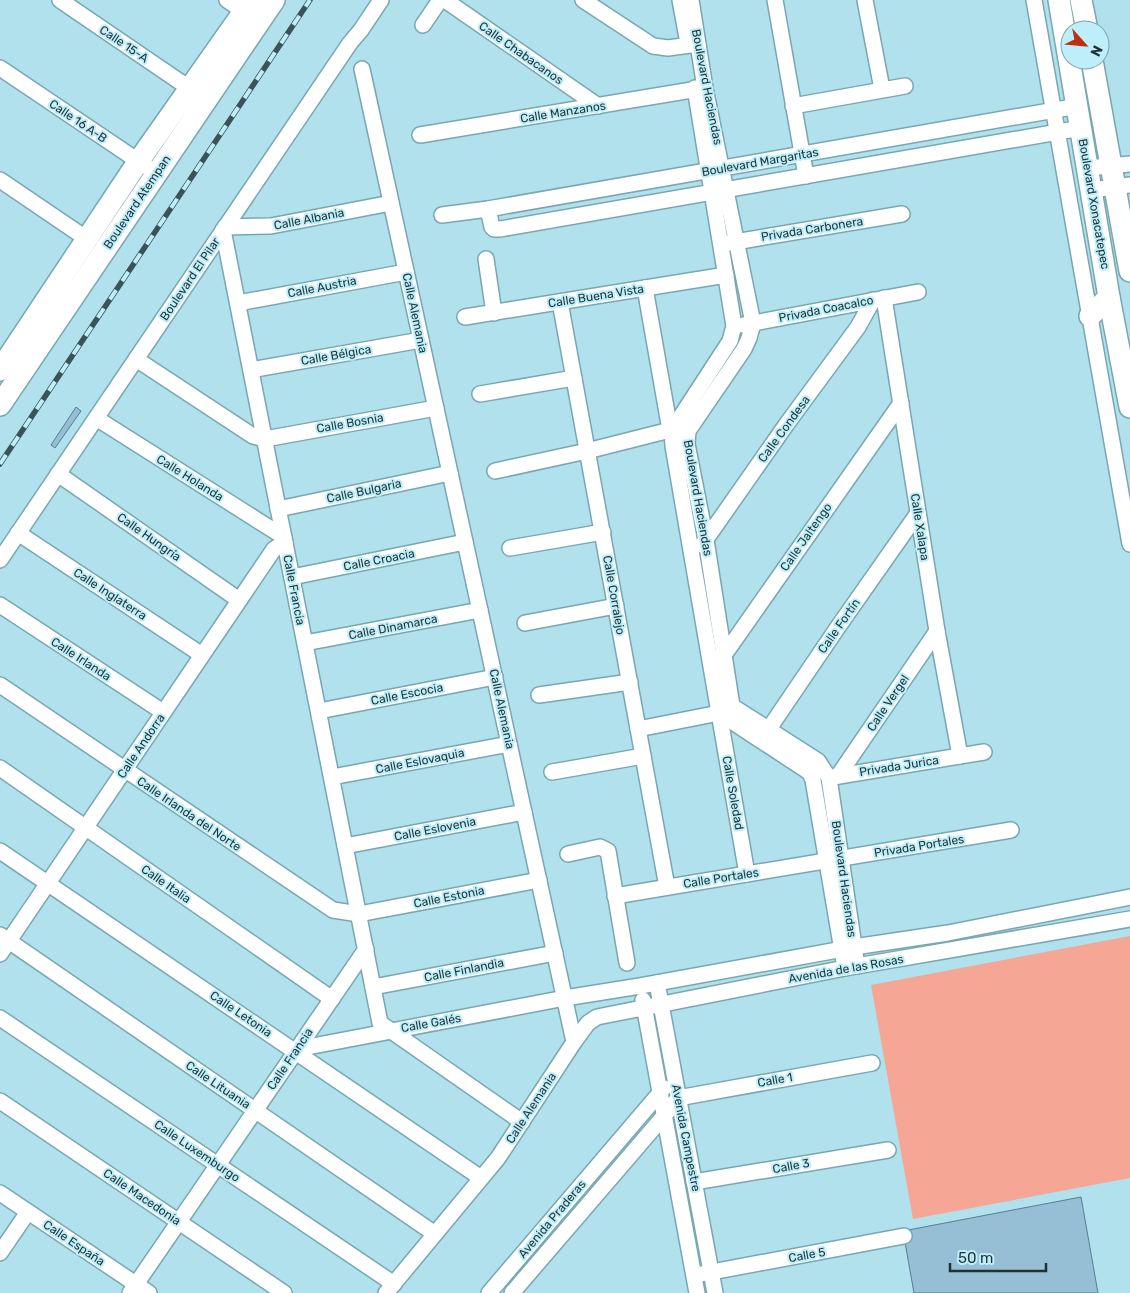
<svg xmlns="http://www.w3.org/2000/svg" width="1130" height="1293" viewBox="0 0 1130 1293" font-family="Rubik,sans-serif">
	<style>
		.green { fill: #f6a694 }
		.building { fill: #96bed4; stroke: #577d91 }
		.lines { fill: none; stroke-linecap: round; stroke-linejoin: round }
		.street-casing { stroke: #78a7b1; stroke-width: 18 }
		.secondary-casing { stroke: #78a7b1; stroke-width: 24 }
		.street { stroke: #fff; stroke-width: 15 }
		.secondary { stroke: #fff; stroke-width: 21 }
		.rail-casing { stroke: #3a5358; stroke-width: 5.5 }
		.rail { stroke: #bdeef9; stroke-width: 4; stroke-dasharray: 11; stroke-linecap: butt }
		.labels { text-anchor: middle; stroke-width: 4; stroke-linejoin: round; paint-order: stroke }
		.street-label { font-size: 12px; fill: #1f3337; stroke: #bdeef9 }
	</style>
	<rect width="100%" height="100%" fill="#b0e1ec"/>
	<polygon class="green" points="1130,936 1130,1178 913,1219 871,985"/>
	<g class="building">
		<polygon points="76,407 81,411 55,448 51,445"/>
		<polygon points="1081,1197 1098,1293 914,1293 903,1231"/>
	</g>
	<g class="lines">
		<defs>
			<g id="street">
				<polyline points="60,0 189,88"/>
				<polyline points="227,0 252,17"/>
				<polyline points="445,0 598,106"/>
				<polyline points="583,0 653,46 668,48 698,44"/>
				<polyline points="680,0 687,38"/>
				<polyline points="691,0 705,88 753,323 749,338 744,349 688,431 687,444 706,540 732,706 818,761 829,778 857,966"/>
				<polyline points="775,0 806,176"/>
				<polyline points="865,0 882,89"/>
				<polyline points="1034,0 1130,544"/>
				<polyline points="423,25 440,0"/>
				<polyline points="0,68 147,167"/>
				<polyline points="362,69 574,1042"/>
				<polyline points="695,88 734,326 730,341 672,430 673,446 719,713 803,768 810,773 813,780 845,968"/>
				<polyline points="793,106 905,86"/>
				<polyline points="420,135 704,88"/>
				<polyline points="1088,168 1130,164"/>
				<polyline points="0,180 87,239"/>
				<polyline points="1092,190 1130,185"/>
				<polyline points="488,209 492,227 494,229 500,229 1081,128"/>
				<polyline points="442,215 488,209 1078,106"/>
				<polyline points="225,227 271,226 391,203"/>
				<polyline points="223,230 380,1023 522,1122"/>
				<polyline points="729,243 902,214"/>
				<polyline points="486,259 494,313"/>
				<polyline points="645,288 670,430"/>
				<polyline points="884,298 937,631 960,756"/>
				<polyline points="560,302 667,887"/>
				<polyline points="238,303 406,272"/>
				<polyline points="465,317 726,275"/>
				<polyline points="743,325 918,292"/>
				<polyline points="136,359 253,436 265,439 436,408"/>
				<polyline points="251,370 421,340"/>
				<polyline points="480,394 574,378"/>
				<polyline points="96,418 284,537"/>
				<polyline points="495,471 587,451 670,430 681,431"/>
				<polyline points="58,474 239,600"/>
				<polyline points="278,509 450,473"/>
				<polyline points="18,533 202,655"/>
				<polyline points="702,545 786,425 858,327 873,300"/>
				<polyline points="510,548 603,532"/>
				<polyline points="0,560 350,43 361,30 381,0"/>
				<polyline points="292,577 465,542"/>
				<polyline points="0,605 163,712"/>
				<polyline points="525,623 616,606"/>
				<polyline points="305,643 480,610"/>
				<polyline points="722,658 901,403"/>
				<polyline points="0,685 333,910 359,914 539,880"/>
				<polyline points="539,695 630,682"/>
				<polyline points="319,711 495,677"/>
				<polyline points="719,713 747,874"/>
				<polyline points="638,729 719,713 727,709"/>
				<polyline points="764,736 838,627 918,513"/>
				<polyline points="0,768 332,999"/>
				<polyline points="552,772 643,756"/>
				<polyline points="838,776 937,631"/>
				<polyline points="332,777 509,744"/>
				<polyline points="833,777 984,752"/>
				<polyline points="345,846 524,812"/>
				<polyline points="0,851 481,1178"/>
				<polyline points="568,854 600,847 608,851 627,963"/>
				<polyline points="615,896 1011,830"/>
				<polyline points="0,935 435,1234"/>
				<polyline points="0,954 274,549 285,542"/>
				<polyline points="657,983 715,1293"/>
				<polyline points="373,987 555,953"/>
				<polyline points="643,1000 697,1293"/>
				<polyline points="0,1018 394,1284"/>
				<polyline points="297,1049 565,998 640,986 854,947 948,933 1130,897"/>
				<polyline points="0,1101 284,1293"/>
				<polyline points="694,1182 888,1150"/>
				<polyline points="0,1193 149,1293"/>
				<polyline points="0,1253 28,1212"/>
				<polyline points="701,1274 904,1236"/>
				<polyline points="130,1293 366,949"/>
				<polyline points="386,1293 498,1158 574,1042 588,1023 597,1017 845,968 1130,919"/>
				<polyline points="489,1293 664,1088"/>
				<polyline points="512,1293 664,1116 678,1098 872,1063"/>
			</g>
			<g id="secondary">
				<polyline points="1059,0 1109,297 1130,407"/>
				<polyline points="1081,0 1087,30"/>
				<polyline points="1092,60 1130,271"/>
				<polyline points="1090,316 1109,297"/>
				<polyline points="0,370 138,162 252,0"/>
				<polyline points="0,405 274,0"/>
			</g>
		</defs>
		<use href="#street" class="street-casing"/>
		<use href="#secondary" class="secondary-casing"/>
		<use href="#street" class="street"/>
		<use href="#secondary" class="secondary"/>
		<defs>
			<polyline id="rail" points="0,464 310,0"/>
		</defs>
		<use href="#rail" class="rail-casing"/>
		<use href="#rail" class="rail"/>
	</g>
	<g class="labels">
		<g class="street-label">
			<text transform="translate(124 44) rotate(34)" y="4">Calle 15-A</text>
			<text transform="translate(521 53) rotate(35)" y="4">Calle Chabacanos</text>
			<text transform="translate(707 87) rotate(79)" y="4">Boulevard Haciendas</text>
			<text transform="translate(563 112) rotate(-9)" y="4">Calle Manzanos</text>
			<text transform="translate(78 121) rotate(34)" y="4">Calle 16 A-B</text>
			<text transform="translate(760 162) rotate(-10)" y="4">Boulevard Margaritas</text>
			<text transform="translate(137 202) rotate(-56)" y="4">Boulevard Atempan</text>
			<text transform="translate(1094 204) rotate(80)" y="4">Boulevard Xonacatepec</text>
			<text transform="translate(309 219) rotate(-11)" y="4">Calle Albania</text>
			<text transform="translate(812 229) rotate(-9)" y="4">Privada Carbonera</text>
			<text transform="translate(190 279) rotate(-56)" y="4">Boulevard El Pilar</text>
			<text transform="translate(322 287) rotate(-11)" y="4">Calle Austria</text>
			<text transform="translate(596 296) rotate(-9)" y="4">Calle Buena Vista</text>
			<text transform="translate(826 309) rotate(-11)" y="4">Privada Coacalco</text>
			<text transform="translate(415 313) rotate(78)" y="4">Calle Alemania</text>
			<text transform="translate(336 355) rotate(-10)" y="4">Calle Bélgica</text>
			<text transform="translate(350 423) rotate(-10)" y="4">Calle Bosnia</text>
			<text transform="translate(784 429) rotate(-54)" y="4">Calle Condesa</text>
			<text transform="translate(190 478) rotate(32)" y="4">Calle Holanda</text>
			<text transform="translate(364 491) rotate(-12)" y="4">Calle Bulgaria</text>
			<text transform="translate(698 498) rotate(80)" y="4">Boulevard Haciendas</text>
			<text transform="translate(920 527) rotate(81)" y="4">Calle Xalapa</text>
			<text transform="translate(149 537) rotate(35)" y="4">Calle Hungría</text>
			<text transform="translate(806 537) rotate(-55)" y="4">Calle Jaltengo</text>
			<text transform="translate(379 560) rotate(-11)" y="4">Calle Croacia</text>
			<text transform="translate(294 590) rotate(79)" y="4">Calle Francia</text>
			<text transform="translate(110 594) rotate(33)" y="4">Calle Inglaterra</text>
			<text transform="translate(614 595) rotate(80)" y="4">Calle Corralejo</text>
			<text transform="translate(839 626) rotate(-55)" y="4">Calle Fortín</text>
			<text transform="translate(393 627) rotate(-11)" y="4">Calle Dinamarca</text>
			<text transform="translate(81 659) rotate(33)" y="4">Calle Irlanda</text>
			<text transform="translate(407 694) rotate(-11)" y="4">Calle Escocia</text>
			<text transform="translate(888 703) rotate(-56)" y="4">Calle Vergel</text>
			<text transform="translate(502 709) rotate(78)" y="4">Calle Alemania</text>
			<text transform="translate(141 746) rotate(-56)" y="4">Calle Andorra</text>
			<text transform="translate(420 761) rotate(-11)" y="4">Calle Eslovaquia</text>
			<text transform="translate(899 766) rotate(-9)" y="4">Privada Jurica</text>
			<text transform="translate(733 793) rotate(80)" y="4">Calle Soledad</text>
			<text transform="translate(189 814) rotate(34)" y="4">Calle Irlanda del Norte</text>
			<text transform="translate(435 829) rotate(-11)" y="4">Calle Eslovenia</text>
			<text transform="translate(919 846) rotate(-9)" y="4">Privada Portales</text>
			<text transform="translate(721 878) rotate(-9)" y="4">Calle Portales</text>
			<text transform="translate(844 879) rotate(82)" y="4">Boulevard Haciendas</text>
			<text transform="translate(166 884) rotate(35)" y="4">Calle Italia</text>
			<text transform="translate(449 897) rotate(-11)" y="4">Calle Estonia</text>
			<text transform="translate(846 969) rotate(-10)" y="4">Avenida de las Rosas</text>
			<text transform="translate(464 970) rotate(-11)" y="4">Calle Finlandia</text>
			<text transform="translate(241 1014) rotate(34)" y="4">Calle Letonia</text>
			<text transform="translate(431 1023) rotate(-10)" y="4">Calle Galés</text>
			<text transform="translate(290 1059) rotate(-56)" y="4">Calle Francia</text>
			<text transform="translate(775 1080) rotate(-10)" y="4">Calle 1</text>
			<text transform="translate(218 1085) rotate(34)" y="4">Calle Lituania</text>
			<text transform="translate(531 1108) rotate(-57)" y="4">Calle Alemania</text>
			<text transform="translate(686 1138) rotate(79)" y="4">Avenida Campestre</text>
			<text transform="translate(197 1151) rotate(34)" y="4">Calle Luxemburgo</text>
			<text transform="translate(791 1166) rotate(-10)" y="4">Calle 3</text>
			<text transform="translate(142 1197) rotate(34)" y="4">Calle Macedonia</text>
			<text transform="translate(552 1219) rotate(-50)" y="4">Avenida Praderas</text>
			<text transform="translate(74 1243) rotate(34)" y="4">Calle España</text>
			<text transform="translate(807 1255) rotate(-10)" y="4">Calle 5</text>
		</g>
	</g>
	<g transform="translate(1085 45) rotate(117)"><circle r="24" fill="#bdeef9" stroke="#7ea3ab"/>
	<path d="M0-4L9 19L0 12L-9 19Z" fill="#bb3015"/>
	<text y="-8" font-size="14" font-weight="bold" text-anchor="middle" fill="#1f3337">N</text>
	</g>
	<path d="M950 1263v8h96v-8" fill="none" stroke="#1f3337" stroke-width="2.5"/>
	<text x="958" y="1263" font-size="15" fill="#1f3337" stroke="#bdeef9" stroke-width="4" paint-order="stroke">50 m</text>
</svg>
